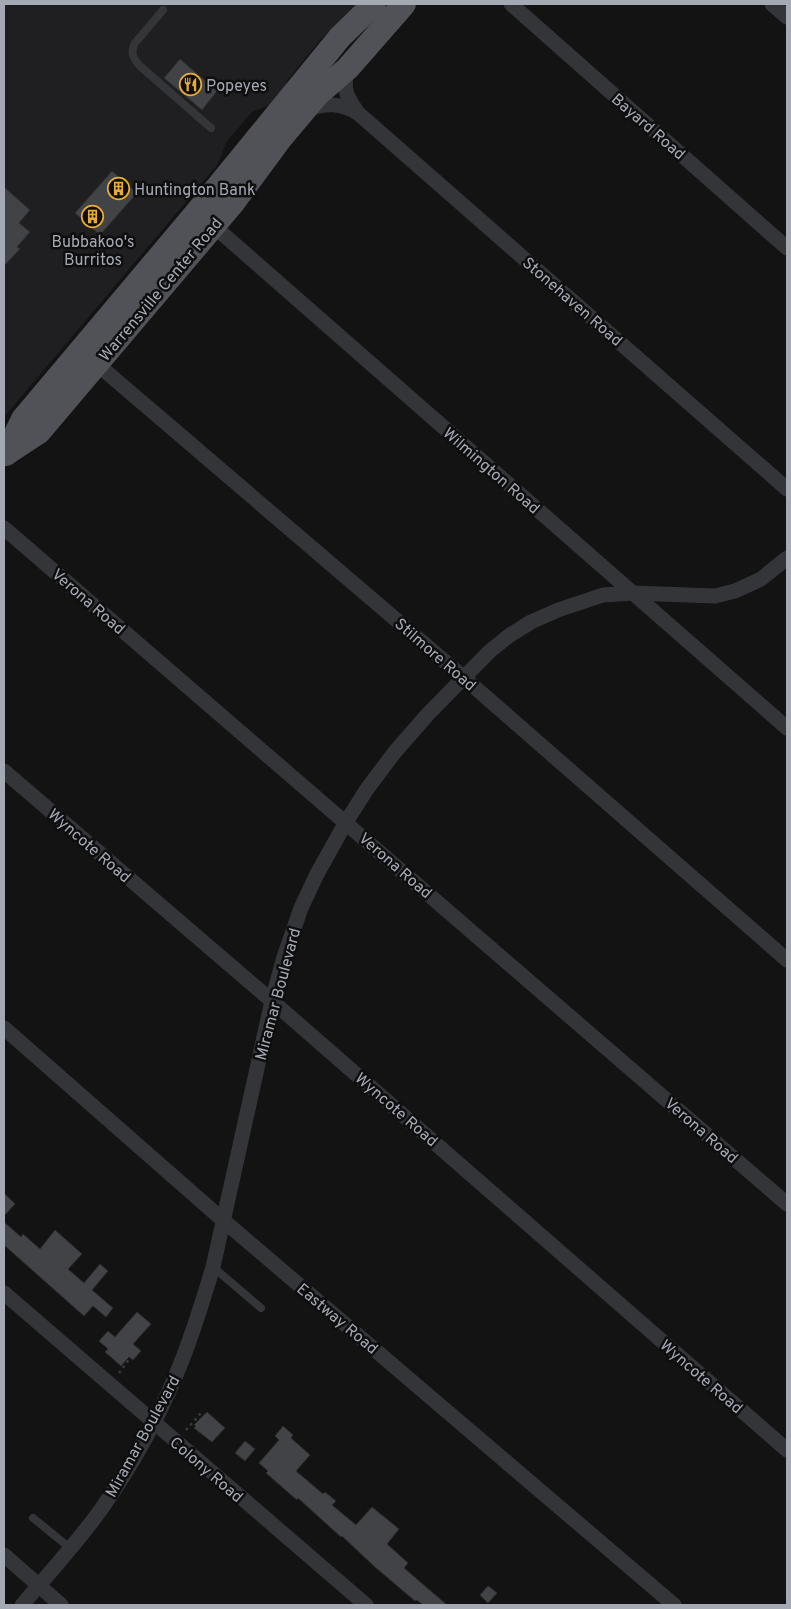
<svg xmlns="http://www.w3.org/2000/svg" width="791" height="1609" viewBox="0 0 791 1609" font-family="Overpass,sans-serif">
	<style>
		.built { fill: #1f1f21 }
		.building { fill: #424347; stroke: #2d2d30 }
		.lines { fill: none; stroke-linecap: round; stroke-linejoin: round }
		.path { stroke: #3a3c40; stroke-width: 2.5; stroke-dasharray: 2.5 4; stroke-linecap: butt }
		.service { stroke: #343539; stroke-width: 8 }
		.minor { stroke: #343539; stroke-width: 15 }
		.primary { stroke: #505258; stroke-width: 24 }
		.labels { text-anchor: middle; stroke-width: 5; stroke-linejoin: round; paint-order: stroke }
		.poi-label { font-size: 16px; fill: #a5a9b4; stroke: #0e0e0f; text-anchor: start }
		.street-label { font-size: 16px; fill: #a5a9b4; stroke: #0e0e0f }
	</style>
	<rect width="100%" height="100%" fill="#131314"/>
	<polygon class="built" points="4,4 359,4 321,39 287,81 286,88 278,101 252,112 227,141 218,164 4,417"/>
	<g class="building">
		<polygon points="180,59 217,91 202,110 164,78"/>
		<polygon points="112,171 137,193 100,235 75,213"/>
		<polygon points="4,187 30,210 19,223 30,232 17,247 20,249 4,266"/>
		<polygon points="4,1193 15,1204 4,1216"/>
		<polygon points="4,1222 21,1237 23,1234 40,1249 55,1230 82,1254 68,1269 84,1283 100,1264 108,1271 92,1290 113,1308 106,1317 93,1306 84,1316 4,1245"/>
		<polygon points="137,1312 151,1324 133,1344 141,1351 133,1360 129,1357 121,1366 105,1352 108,1349 99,1341 108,1331 115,1337"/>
		<polygon points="207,1412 225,1428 212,1442 194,1428 196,1426 194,1425"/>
		<polygon points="283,1426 293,1435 291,1438 310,1455 296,1471 323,1494 325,1492 336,1501 332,1505 356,1525 372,1507 399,1529 387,1544 408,1563 404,1568 447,1605 423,1605 417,1600 415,1601 375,1567 342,1536 341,1537 298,1498 297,1500 266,1473 268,1471 259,1463 279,1440 275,1436"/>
		<polygon points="245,1441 255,1449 245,1461 235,1453"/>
		<polygon points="488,1586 497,1593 488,1603 480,1595"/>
	</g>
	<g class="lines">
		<g class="path">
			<polyline points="119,1373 130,1358"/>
			<polyline points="186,1430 201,1413 204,1415"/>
		</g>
		<g class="service">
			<path d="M163 10 135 43C130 53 133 58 140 66L211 128"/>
			<polyline points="213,1267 261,1308"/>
			<polyline points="33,1518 70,1548"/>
		</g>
		<g class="minor">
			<polyline points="511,4 787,248"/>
			<polyline points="772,4 787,17"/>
			<path d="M348 68C342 88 346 96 358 113"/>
			<path d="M305 110C325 103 341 102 359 114L787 489"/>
			<polyline points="208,221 787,728"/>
			<polyline points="90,358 463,677 787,960"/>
			<polyline points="4,528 787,1204"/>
			<polyline points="4,771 272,1001 787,1450"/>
			<polyline points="4,1028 224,1221 674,1605"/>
			<polyline points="4,1293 366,1605"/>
			<polyline points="4,1555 61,1605"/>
			<path d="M22 1605C49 1573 78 1542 102 1508 130 1468 157 1420 176 1375 191 1340 202 1304 213 1267L272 1001 284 957 301 908 317 874 346 822 367 789 394 753 428 714 490 651 510 635 531 622 558 610 603 595 633 593 715 596 735 591 761 579 787 558"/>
		</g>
		<g class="primary">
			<polyline points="7,453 39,432 232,204 280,139 317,95 348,68 404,4"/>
			<polyline points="6,454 23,419 198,211 340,37 374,4"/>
		</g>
	</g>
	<defs>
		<symbol id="restaurant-ring" viewBox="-11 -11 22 22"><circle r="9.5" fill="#0e0e0f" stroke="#e9ab36" stroke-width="1.5"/><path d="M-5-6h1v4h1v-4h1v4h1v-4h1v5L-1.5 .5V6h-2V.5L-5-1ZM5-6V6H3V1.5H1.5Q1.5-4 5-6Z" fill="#e9ab36"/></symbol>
		<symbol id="building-ring" viewBox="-11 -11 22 22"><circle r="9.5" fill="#0e0e0f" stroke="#e9ab36" stroke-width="1.5"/><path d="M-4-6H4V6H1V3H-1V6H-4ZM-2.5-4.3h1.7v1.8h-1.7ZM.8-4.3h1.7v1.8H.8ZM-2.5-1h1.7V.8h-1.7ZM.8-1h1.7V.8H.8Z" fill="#e9ab36"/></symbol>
	</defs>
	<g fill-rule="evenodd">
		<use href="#restaurant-ring" x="178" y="72" width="25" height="25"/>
		<use href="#building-ring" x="106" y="176" width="25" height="25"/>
		<use href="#building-ring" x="80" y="204" width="25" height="25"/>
	</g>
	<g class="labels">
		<g class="poi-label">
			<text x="206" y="91">Popeyes</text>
			<text x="134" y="195">Huntington Bank</text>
			<text x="93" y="247" text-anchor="middle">Bubbakoo's<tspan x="93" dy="18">Burritos</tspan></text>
		</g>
		<g class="street-label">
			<text transform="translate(649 126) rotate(41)" y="6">Bayard Road</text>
			<text transform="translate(160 289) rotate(-50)" y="6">Warrensville Center Road</text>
			<text transform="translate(573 301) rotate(41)" y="6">Stonehaven Road</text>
			<text transform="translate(492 470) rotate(41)" y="6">Wilmington Road</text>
			<text transform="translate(89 601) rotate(41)" y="6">Verona Road</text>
			<text transform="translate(436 654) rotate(41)" y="6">Stilmore Road</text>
			<text transform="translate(90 845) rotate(41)" y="6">Wyncote Road</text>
			<text transform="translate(396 865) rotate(41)" y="6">Verona Road</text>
			<text transform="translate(277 994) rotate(-75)" y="6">Miramar Boulevard</text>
			<text transform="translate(397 1109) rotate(41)" y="6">Wyncote Road</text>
			<text transform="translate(702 1130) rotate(41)" y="6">Verona Road</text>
			<text transform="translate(338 1318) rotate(40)" y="6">Eastway Road</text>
			<text transform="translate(702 1376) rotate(41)" y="6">Wyncote Road</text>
			<text transform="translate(142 1436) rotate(-61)" y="6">Miramar Boulevard</text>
			<text transform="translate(207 1469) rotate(41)" y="6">Colony Road</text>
		</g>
	</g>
	<rect width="791" height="1609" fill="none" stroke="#a5a9b4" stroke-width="10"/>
</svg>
